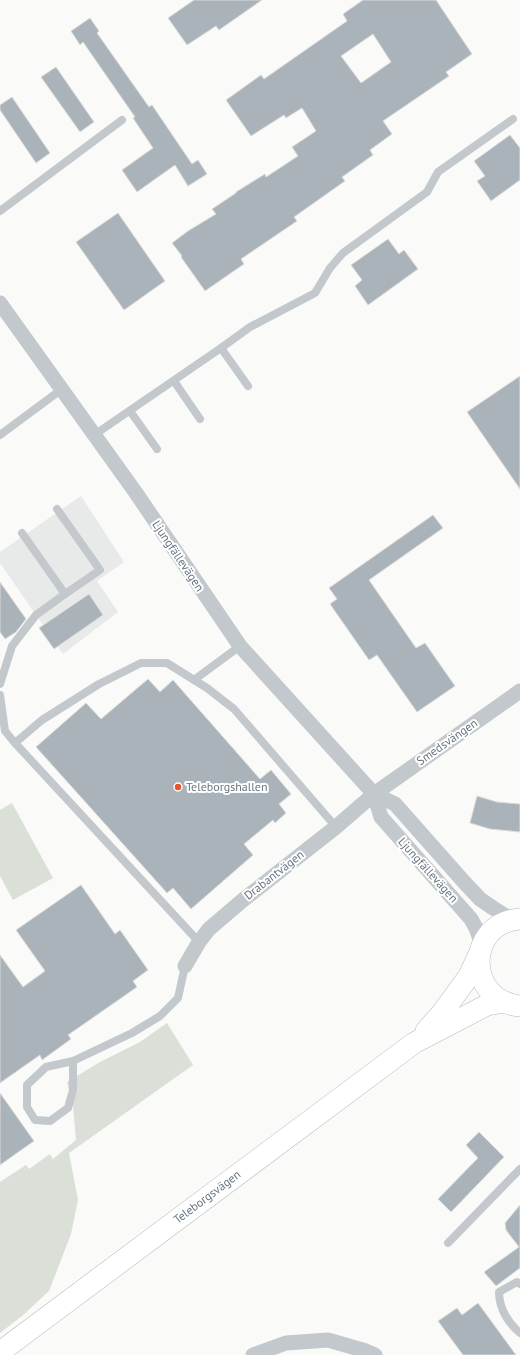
<svg xmlns="http://www.w3.org/2000/svg" width="520" height="1355" viewBox="0 0 520 1355" font-family="'PT Sans',sans-serif">
	<style>
		.built { fill: #e8e9e9 }
		.green { fill: #dadfd7 }
		.building { fill: #aab3b9; stroke: #dcdcda; fill-rule: evenodd }
		.lines { fill: none; stroke-linecap: round; stroke-linejoin: round }
		.secondary-casing { stroke: #b3babf; stroke-width: 22 }
		.service { stroke: #c3c8cc; stroke-width: 8 }
		.minor { stroke: #c3c8cc; stroke-width: 15 }
		.secondary { stroke: #fff; stroke-width: 21 }
		.poi-dot { fill: #e4572e; stroke: #fff; stroke-width: 1.5 }
		.labels { text-anchor: middle; stroke-width: 4; stroke-linejoin: round; paint-order: stroke }
		.street-label { font-size: 12px; fill: #657683; stroke: #fff }
		.poi-label { font-size: 12px; fill: #657683; stroke: #fff; text-anchor: start }
	</style>
	<rect width="100%" height="100%" fill="#fafaf8"/>
	<polygon class="built" points="81,496 124,562 97,581 118,612 63,654 0,563 0,552"/>
	<g class="green">
		<polygon points="12,803 53,878 13,900 0,876 0,810"/>
		<polygon points="167,1023 193,1065 69,1153 78,1200 71,1234 49,1291 22,1316 0,1333 0,1182 26,1165 29,1169 50,1154 53,1159 76,1140 73,1106 67,1082 100,1062 140,1042"/>
	</g>
	<g class="building">
		<polygon points="194,0 262,0 219,30 216,26 187,45 168,18"/>
		<path d="M363 0H436L472 54 446 72 449 76 383 121 392 134 370 150 373 155 342 177 345 181 294 217 297 221 241 259 244 264 205 291 181 257 182 256 172 243 188 231 216 214 212 209 236 193V192L265 174 266 177 298 156 292 147 316 131 302 108 286 118 284 115 251 136 226 100 261 75 264 79 347 21 343 14ZM373 34 391 62 361 83 341 56Z"/>
		<polygon points="90,18 99,31 97,33 149,107 152,105 192,164 198,160 207,174 188,186 175,165 137,192 122,170 153,148 133,118 135,117 83,42 80,45 71,31"/>
		<polygon points="56,67 94,122 80,132 41,77"/>
		<polygon points="12,97 50,153 36,163 0,110 0,105"/>
		<polygon points="510,135 520,148 520,180 491,201 477,181 485,176 474,161"/>
		<polygon points="118,213 165,281 124,310 76,242"/>
		<polygon points="388,239 399,254 404,250 418,269 368,305 355,286 362,280 351,265"/>
		<polygon points="520,376 520,489 467,412"/>
		<polygon points="433,515 443,528 369,580 416,648 425,643 455,686 417,712 377,655 369,660 330,604 337,599 329,588"/>
		<polygon points="0,582 26,619 16,632 5,639 0,632"/>
		<polygon points="89,594 103,615 54,649 39,628"/>
		<polygon points="148,679 160,692 173,680 260,779 271,770 291,794 279,804 286,813 275,823 273,820 244,844 253,855 191,909 173,888 167,893 36,747 86,703 101,719"/>
		<polygon points="477,796 497,802 520,804 520,832 490,829 470,823"/>
		<polygon points="81,885 115,934 120,930 148,970 133,981 137,987 68,1035 71,1039 42,1060 40,1055 0,1083 0,955 23,987 45,971 16,930"/>
		<polygon points="0,1093 34,1141 0,1165"/>
		<polygon points="479,1132 504,1157 451,1212 438,1199 478,1158 466,1145"/>
		<polygon points="520,1205 520,1268 496,1286 484,1272 519,1247 506,1230 505,1223"/>
		<polygon points="478,1303 516,1355 463,1355 438,1321 457,1308 462,1315"/>
	</g>
	<g class="lines">
		<defs>
			<g id="secondary">
				<path d="M520 919C465 923 466 1001 520 1006"/>
				<polyline points="426,1031 442,1013 469,976 479,954"/>
				<polyline points="0,1352 414,1043 487,1005 505,1002"/>
			</g>
		</defs>
		<use href="#secondary" class="secondary-casing"/>
		<g class="service">
			<polyline points="0,211 122,120"/>
			<polyline points="221,348 248,386"/>
			<polyline points="174,381 200,419"/>
			<polyline points="130,411 157,449"/>
			<polyline points="0,435 62,389"/>
			<polyline points="94,435 221,348 250,327 315,293 330,268 343,253 427,192 438,172 513,119"/>
			<polyline points="22,533 65,594 100,570 57,509"/>
			<polyline points="194,680 240,646"/>
			<polyline points="0,684 12,646 36,615 65,594"/>
			<polyline points="0,695 5,731 15,743"/>
			<polyline points="199,942 15,743 42,720 99,684 141,663 167,663 207,688 234,709 336,827"/>
			<polyline points="73,1061 73,1090 68,1108 50,1121 35,1120 27,1107 27,1085 46,1067 73,1061 132,1033 160,1016 178,998 185,966"/>
			<polyline points="448,1243 520,1169"/>
			<path d="M520 1284 517 1282 499 1292C499 1308 508 1323 520 1333"/>
		</g>
		<g class="minor">
			<polyline points="0,303 136,493 240,646 374,794 395,804 464,882 480,899 493,908 512,920"/>
			<polyline points="374,794 381,817 471,919 476,928 482,945"/>
			<polyline points="185,966 199,942 209,929 243,900 336,827 374,794 520,691"/>
			<polyline points="253,1355 286,1343 328,1340 366,1351 375,1355"/>
		</g>
		<use href="#secondary" class="secondary"/>
	</g>
	<circle class="poi-dot" cx="178" cy="787" r="4"/>
	<g class="labels">
		<g class="street-label">
			<text transform="translate(178 556) rotate(56)" y="4">Ljungfällevägen</text>
			<text transform="translate(447 742) rotate(-35)" y="4">Smedsvängen</text>
			<text transform="translate(428 870) rotate(48)" y="4">Ljungfällevägen</text>
			<text transform="translate(274 875) rotate(-38)" y="4">Drabantvägen</text>
			<text transform="translate(207 1197) rotate(-37)" y="4">Teleborgsvägen</text>
		</g>
		<g class="poi-label">
			<text x="186" y="791">Teleborgshallen</text>
		</g>
	</g>
</svg>
